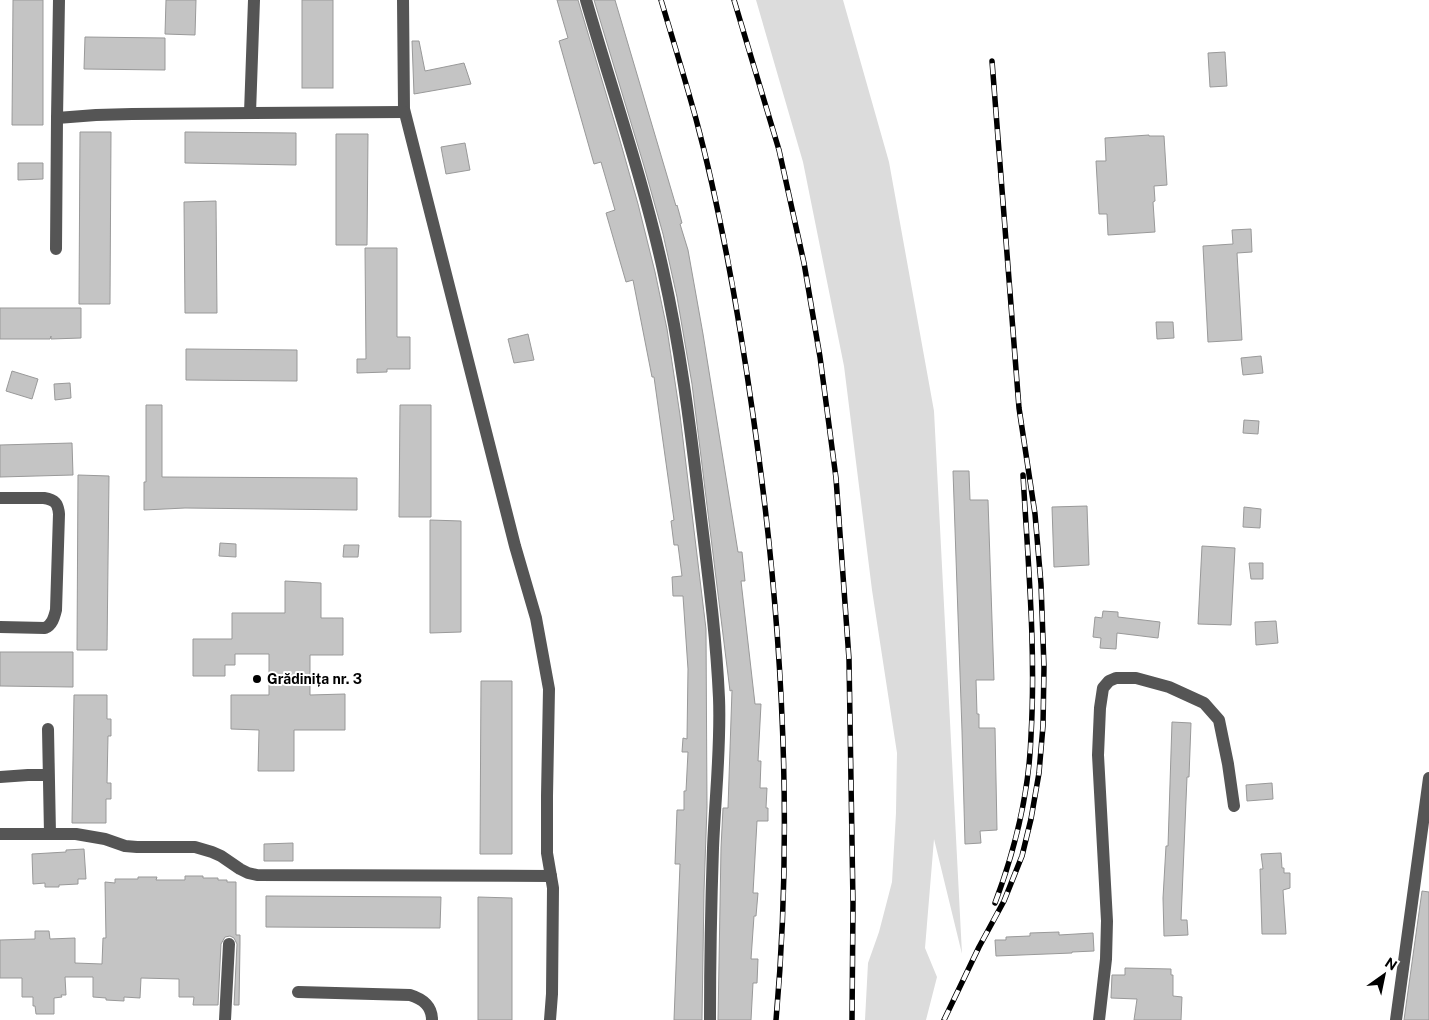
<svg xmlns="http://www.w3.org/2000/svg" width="1429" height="1020" viewBox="0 0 1429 1020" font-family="'Public Sans',sans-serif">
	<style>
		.green { fill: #dcdcdc }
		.building { fill: #c4c4c4; stroke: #999 }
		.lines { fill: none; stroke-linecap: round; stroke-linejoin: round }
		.minor { stroke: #555; stroke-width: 12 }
		.rail-casing { stroke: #000; stroke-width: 5.5 }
		.rail { stroke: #fff; stroke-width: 4; stroke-dasharray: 11; stroke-linecap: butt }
		.poi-dot { fill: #000; stroke: #fff; stroke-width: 2 }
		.labels { text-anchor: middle; stroke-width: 4; stroke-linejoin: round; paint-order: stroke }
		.poi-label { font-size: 14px; font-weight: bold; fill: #000; stroke: #fff; text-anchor: start }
	</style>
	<rect width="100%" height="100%" fill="#fff"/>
	<polygon class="green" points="756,0 843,0 889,162 934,411 962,954 934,839 925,948 937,977 926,1020 865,1020 868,963 879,932 892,882 896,813 897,753 872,590 844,366 803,162"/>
	<g class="building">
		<polygon points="13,0 43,0 43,125 12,125"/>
		<polygon points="166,0 196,0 195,35 165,34"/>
		<rect x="302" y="0" width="31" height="88"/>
		<polygon points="557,0 578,0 619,137 638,204 655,272 667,329 680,415 706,629 707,807 704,891 702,1020 674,1020 680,864 675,864 677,810 684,810 684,791 686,791 688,752 682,752 683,738 687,739 688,669 683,596 673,596 672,577 682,576 678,545 674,545 671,521 674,520 654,377 652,377 633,280 626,282 606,213 615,210 601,162 594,164 559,41 568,38"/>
		<polygon points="594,0 615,0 676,206 677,205 682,223 680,224 688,250 703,334 738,552 742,552 745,581 741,581 755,704 761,704 758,761 761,761 760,788 767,788 766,808 768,808 768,821 757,821 753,893 758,893 756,916 754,916 751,959 758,959 757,983 753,983 751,1020 718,1020 721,848 723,808 728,808 732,690 730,691 692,384 677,297 663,234 644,166"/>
		<polygon points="85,37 165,38 165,70 84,69"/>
		<polygon points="412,41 419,41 425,71 464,63 471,84 414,94"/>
		<polygon points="1225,52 1227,86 1210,87 1208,53"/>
		<polygon points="80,132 111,132 110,304 79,304"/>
		<polygon points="185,132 296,133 296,165 185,163"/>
		<polygon points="336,134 368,134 367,245 336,245"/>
		<polygon points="1149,135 1149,136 1164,136 1167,185 1154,186 1155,201 1153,202 1155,232 1108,235 1107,214 1099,214 1096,161 1106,161 1105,138"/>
		<polygon points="465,143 470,170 446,174 441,147"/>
		<polygon points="18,163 43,163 43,179 18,180"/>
		<polygon points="216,201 217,313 185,313 184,202"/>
		<polygon points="1251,229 1252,252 1237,253 1242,340 1208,342 1203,246 1233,244 1232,230"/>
		<polygon points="365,248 397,248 397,337 410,337 410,369 387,369 387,372 357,373 357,359 366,359"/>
		<polygon points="0,308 81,308 81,338 51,339 51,336 50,339 0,339"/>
		<polygon points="1156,322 1173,322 1174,338 1157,339"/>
		<polygon points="528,334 534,360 514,363 508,339"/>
		<polygon points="186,349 297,350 297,381 186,380"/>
		<polygon points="1261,356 1263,373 1243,375 1241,358"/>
		<polygon points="12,371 38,379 32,399 6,391"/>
		<polygon points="70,383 71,398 55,400 54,384"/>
		<polygon points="146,405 162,405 162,477 357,478 357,510 185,508 144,510 144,482 146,482"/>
		<polygon points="400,405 431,405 431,517 399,517"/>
		<polygon points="1244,420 1259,421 1258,434 1243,433"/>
		<polygon points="72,443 73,475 0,477 0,445"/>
		<polygon points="953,471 969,471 970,500 988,500 994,680 976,680 977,714 979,714 979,728 995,728 997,830 980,831 981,843 965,844 962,731"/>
		<polygon points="78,475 109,476 107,650 77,650"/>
		<polygon points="1087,506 1089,565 1054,567 1052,507"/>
		<polygon points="1244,507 1261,509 1260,528 1243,527"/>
		<polygon points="430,520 461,521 461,632 430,633"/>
		<polygon points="220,543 236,544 236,557 219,556"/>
		<polygon points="344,545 359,545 358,557 343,557"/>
		<polygon points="1202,546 1235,548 1231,625 1198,624"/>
		<polygon points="1249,563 1263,563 1263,579 1251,579"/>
		<polygon points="285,581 321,583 321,618 343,618 343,655 310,655 310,695 345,694 345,730 294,730 294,771 258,771 259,730 231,729 231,695 269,695 269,654 235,654 235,665 225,665 225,676 193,676 193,639 232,639 232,613 285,613"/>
		<polygon points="1103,611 1118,612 1118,617 1160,622 1158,638 1117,633 1116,649 1100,648 1101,638 1093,637 1095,617 1102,618"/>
		<polygon points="1276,621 1278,643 1256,645 1255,622"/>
		<polygon points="0,652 73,652 73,687 0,686"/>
		<polygon points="481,681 512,681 512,854 480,854"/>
		<polygon points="74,695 107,695 107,719 111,719 111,736 108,736 107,783 111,783 111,799 106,799 106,823 72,823"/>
		<polygon points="1172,722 1191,723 1189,777 1187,777 1181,920 1187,920 1188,935 1164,936 1163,898 1166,846 1168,846"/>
		<polygon points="1272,783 1273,799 1247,801 1246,785"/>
		<polygon points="293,843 293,861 264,861 264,844"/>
		<polygon points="84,849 86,879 78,879 78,884 59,885 59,887 45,887 45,883 33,884 32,854 66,852 66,850"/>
		<polygon points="1281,853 1282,868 1284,868 1284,873 1290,873 1290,888 1283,890 1286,934 1262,934 1260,869 1263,869 1261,854"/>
		<polygon points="185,876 203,876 203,878 218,878 218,880 227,880 227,882 236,882 236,935 240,935 240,944 239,1005 234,1005 237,944 234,938 230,936 225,937 221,944 218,1005 193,1005 194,997 179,997 179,979 141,978 140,998 124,997 124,1001 106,1000 106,998 93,997 93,977 65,977 66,995 61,995 62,997 54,998 54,1014 36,1014 35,1006 33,1006 33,997 22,997 22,978 0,978 0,940 35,939 35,931 49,931 50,939 75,938 75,963 102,964 103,938 106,938 105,882 115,883 115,879 138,879 138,877 157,877 156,880 185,880"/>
		<polygon points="1422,891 1429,892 1429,1020 1404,1020"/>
		<polygon points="266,896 441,897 440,928 266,927"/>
		<polygon points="478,897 512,898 512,1020 478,1020"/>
		<polygon points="1059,932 1059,935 1093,933 1094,951 1072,952 1072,953 996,956 995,940 1006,940 1006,937 1030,936 1030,933"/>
		<polygon points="1125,968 1171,969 1171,975 1173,975 1173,996 1182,997 1181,1020 1134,1020 1137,999 1111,998 1112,975 1125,975"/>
	</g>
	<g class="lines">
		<g class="minor">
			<polyline points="403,0 404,109 515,546 536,618 549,689 547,796 547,853 553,888 552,994 550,1020"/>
			<path d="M586 0C612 90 643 179 663 270 680 346 690 424 699 501 707 567 716 632 719 698 721 748 715 798 713 848 711 906 710 963 710 1020"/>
			<polyline points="250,113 254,0"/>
			<polyline points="57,118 96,115 132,114 404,112"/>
			<polyline points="56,249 57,118 59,0"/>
			<path d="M0 498H44C55 500 58 503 59 514L56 610C54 618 52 625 45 628L0 627"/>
			<polyline points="48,729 50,834"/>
			<polyline points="0,777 28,775 48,775"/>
			<polyline points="0,834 76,834 105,839 125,846 137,847 195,847 212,852 221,856 240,869 248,873 257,875 551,876"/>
			<path d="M298 992 410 995C423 999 432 1006 432 1020"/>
			<polyline points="225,1020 229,944"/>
			<polyline points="1099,1020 1106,959 1107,921 1098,755 1100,708 1103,688 1109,681 1116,678 1136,678 1169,687 1204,703 1219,720 1228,764 1234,806"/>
			<polyline points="1396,1020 1429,778"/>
		</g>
		<defs>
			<g id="rail">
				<path d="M661 0C673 40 685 79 696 119 722 216 739 316 753 415 782 615 794 818 776 1020"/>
				<polyline points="734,0 779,150 804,263 820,357 836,478 849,659 853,903 852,1020"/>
				<path d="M995 903C1015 850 1029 792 1031 736 1036 649 1028 562 1023 475"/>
				<polyline points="944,1020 979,947 1004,901 1022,856 1031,819 1039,773 1043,726 1044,667 1041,584 1035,514 1019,408 992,61"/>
			</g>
		</defs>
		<use href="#rail" class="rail-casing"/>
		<use href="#rail" class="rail"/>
	</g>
	<circle class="poi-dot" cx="257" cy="679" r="5"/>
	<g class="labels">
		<g class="poi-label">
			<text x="267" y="684">Grădinița nr. 3</text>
		</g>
	</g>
	<g transform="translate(1384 975) rotate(33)" stroke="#ffffff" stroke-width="4" paint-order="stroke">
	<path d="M0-4L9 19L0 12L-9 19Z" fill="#000000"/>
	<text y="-8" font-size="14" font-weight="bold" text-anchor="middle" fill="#000000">N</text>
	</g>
</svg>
